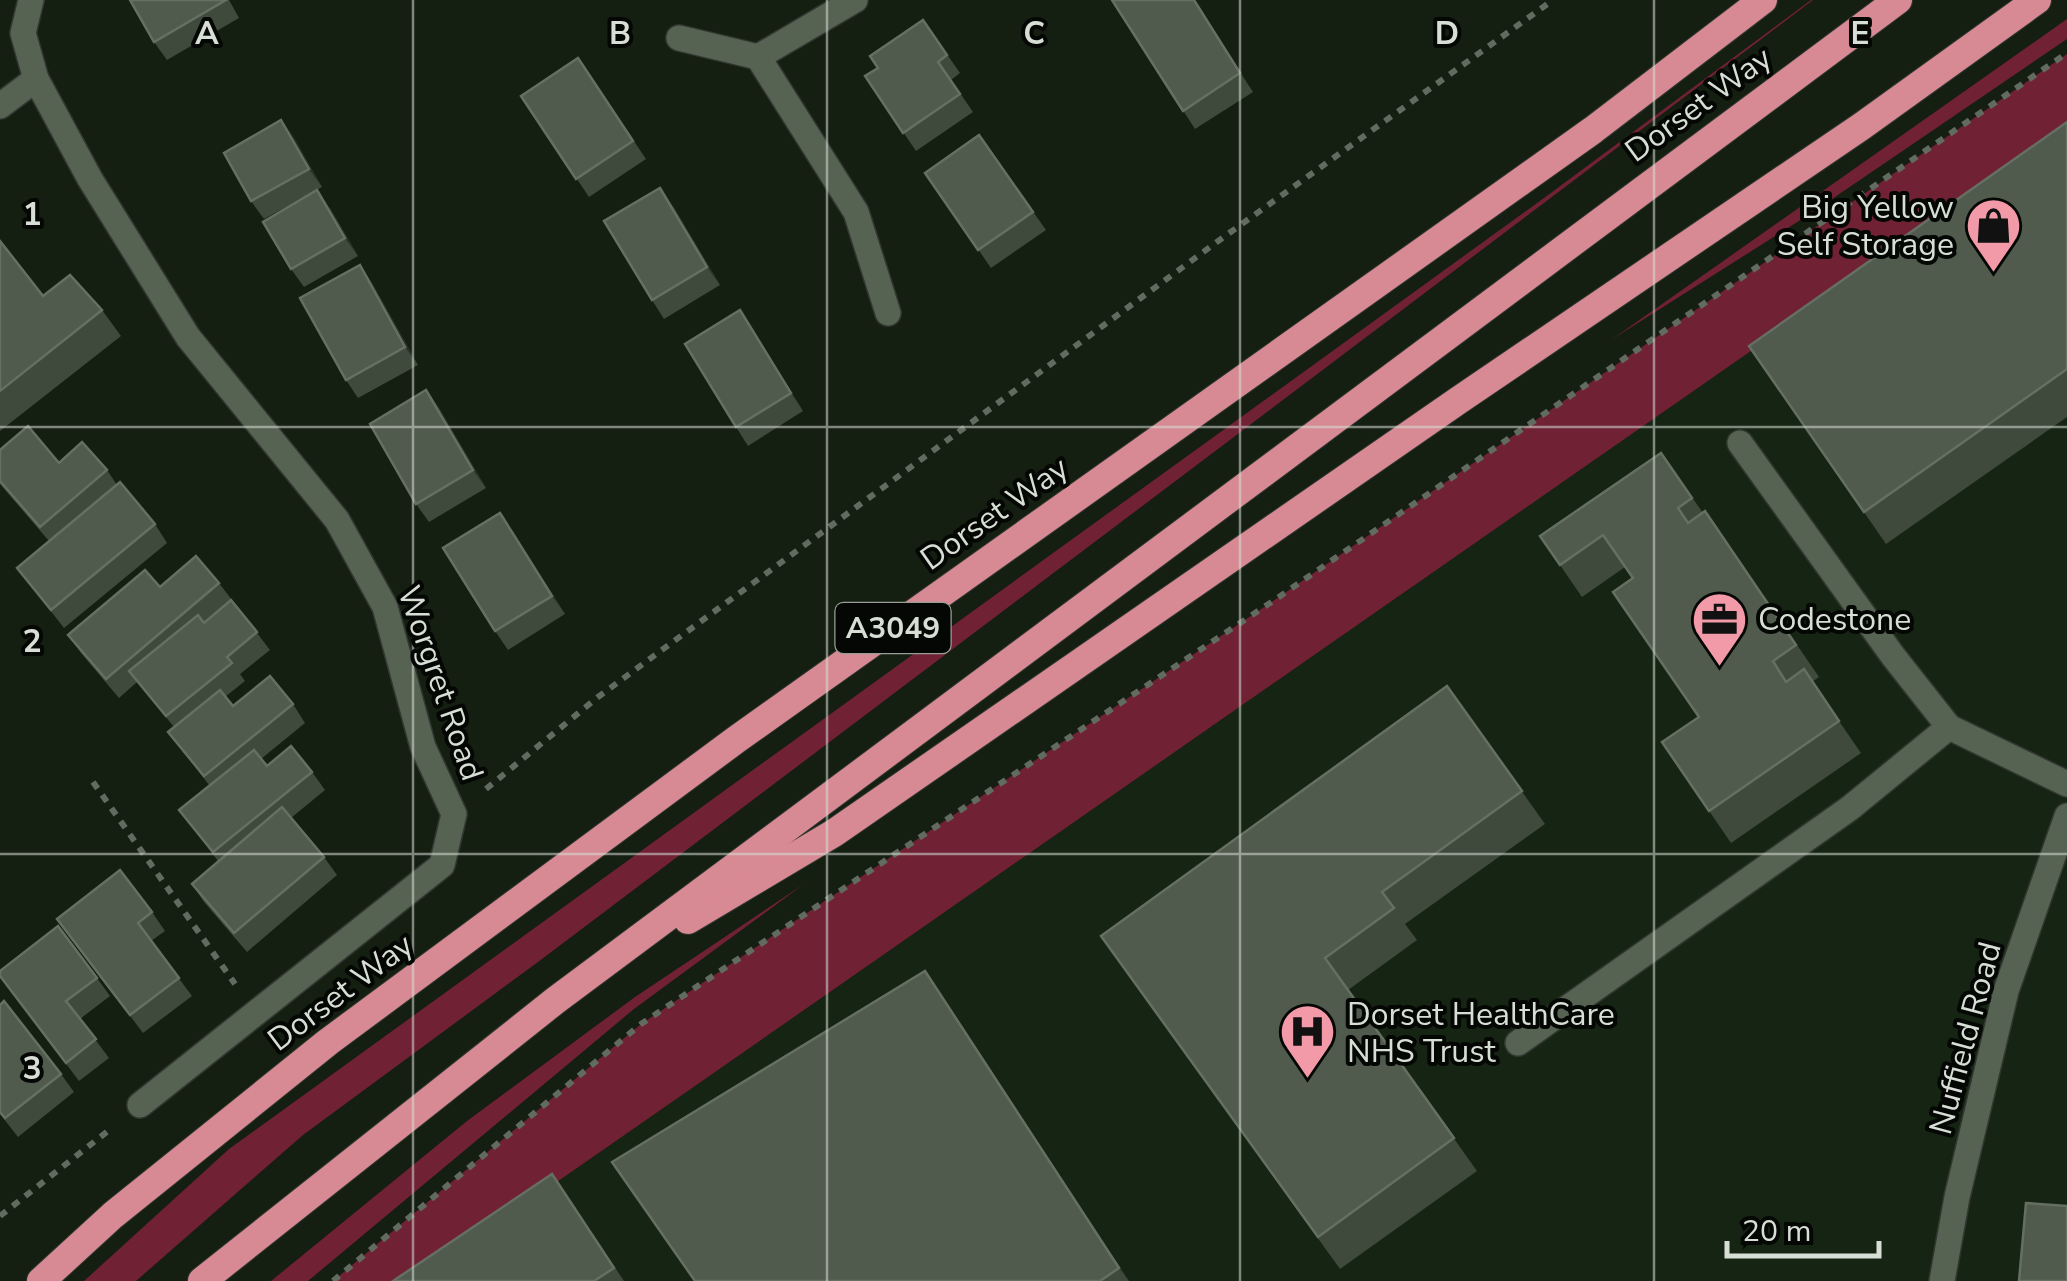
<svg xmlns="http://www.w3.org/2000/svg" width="2067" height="1281" viewBox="0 0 2067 1281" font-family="'Nunito Sans',sans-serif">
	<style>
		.built { fill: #162513 }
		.green { fill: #702134 }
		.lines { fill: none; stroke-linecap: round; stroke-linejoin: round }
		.service-casing { stroke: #313730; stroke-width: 28 }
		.minor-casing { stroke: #313730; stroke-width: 28 }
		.tertiary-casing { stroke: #313730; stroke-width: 28 }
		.trunk-casing { stroke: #313730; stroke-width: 30 }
		.path { stroke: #626b5f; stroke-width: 6; stroke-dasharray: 8 8; stroke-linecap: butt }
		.service { stroke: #566252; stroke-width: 25 }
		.minor { stroke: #566252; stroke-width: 25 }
		.tertiary { stroke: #566252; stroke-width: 25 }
		.trunk { stroke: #d88a94; stroke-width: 28 }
		.wall { fill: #3f4a3c }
		.shaded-wall { fill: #273224 }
		.building { fill: #505a4d; stroke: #656f62; stroke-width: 2.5 }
		.grid { fill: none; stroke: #d7ded5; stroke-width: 2.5; stroke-opacity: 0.55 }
		.labels { text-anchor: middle; stroke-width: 8; stroke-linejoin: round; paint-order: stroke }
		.shield { fill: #040703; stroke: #989e96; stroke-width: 2.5 }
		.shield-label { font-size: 30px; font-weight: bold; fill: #d7ded5 }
		.street-label { font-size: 32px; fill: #d7ded5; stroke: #040703 }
		.poi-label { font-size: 32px; fill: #d7ded5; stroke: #040703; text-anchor: start }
		.grid-label { font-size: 32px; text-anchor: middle; font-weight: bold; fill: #d7ded5; stroke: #040703; stroke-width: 8; stroke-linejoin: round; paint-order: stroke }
	</style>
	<rect width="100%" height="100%" fill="#141e11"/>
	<polygon class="built" points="2067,131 2067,1281 422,1281 488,1230"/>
	<g class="green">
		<polygon points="1811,0 1813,0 538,962 303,1135 136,1281 84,1281 229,1149 1544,198"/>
		<polygon points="2067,19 2067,39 1810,214 1611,340"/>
		<polygon points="2067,54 2067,131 488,1230 422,1281 333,1281 641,1024 1276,599"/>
		<polygon points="804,884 634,1009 308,1281 271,1281 467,1121 635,997"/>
	</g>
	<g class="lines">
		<defs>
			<g id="service">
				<polyline points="0,106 36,79"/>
				<polyline points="1740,443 1893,656 1949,727 2067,784"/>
				<polyline points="1518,1043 1850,808 1949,727"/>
			</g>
			<g id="minor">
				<polyline points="31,0 23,33 36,79 90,179 188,337 337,520 385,607 423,747 454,814 442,865 140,1105"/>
				<polyline points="855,0 758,57 856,212 888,313"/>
				<polyline points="679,38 758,57"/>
			</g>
			<polyline id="tertiary" points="1942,1281 1957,1197 2006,991 2067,816"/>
			<g id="trunk">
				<polyline points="688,920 834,833 1459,400 1862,126 2037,0"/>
				<polyline points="41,1281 113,1215 328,1042 737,739 1593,130 1763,0"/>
				<polyline points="202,1281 556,1000 1898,0"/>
			</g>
		</defs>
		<use href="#service" class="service-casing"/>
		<use href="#minor" class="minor-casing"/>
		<use href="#tertiary" class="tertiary-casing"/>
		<use href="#trunk" class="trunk-casing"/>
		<g class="path">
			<polyline points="93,782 235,984"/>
			<polyline points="486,789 598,697 1221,239 1553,0"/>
			<polyline points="0,1216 113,1127"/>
			<polyline points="333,1281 641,1024 1276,599 2067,53"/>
		</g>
		<use href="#service" class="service"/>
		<use href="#minor" class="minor"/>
		<use href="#tertiary" class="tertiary"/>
		<use href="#trunk" class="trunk"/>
	</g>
	<g class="wall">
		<polygon points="130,0 229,0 239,18 167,60 154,42"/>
		<polygon points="1112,0 1195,0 1253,92 1195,129"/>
		<polygon points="923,20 960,73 951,80 973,112 916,151 865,76 878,68"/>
		<polygon points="578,58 646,159 589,197 521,96"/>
		<polygon points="281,120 294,138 322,187 264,219 251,201"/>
		<polygon points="2067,122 2067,417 1886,544 1749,346"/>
		<polygon points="979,135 1046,230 991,268 925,173"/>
		<polygon points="673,206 720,285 664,319 652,300"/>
		<polygon points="330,208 358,256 304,287 291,269"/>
		<polygon points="0,241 43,296 102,310 121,336 0,431"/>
		<polygon points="360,265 372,283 418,365 358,398 346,380"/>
		<polygon points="752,328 803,411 748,446 736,427"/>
		<polygon points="426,390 439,408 486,488 429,522 416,504"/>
		<polygon points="0,450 59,463 107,470 117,485 155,524 167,543 64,628 17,568 49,541 0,484"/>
		<polygon points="1661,453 1703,513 1705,511 1819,677 1812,682 1861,753 1731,843 1662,742 1699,717 1633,578 1625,567 1582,597 1540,536"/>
		<polygon points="513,531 565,614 508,650 495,631"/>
		<polygon points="219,583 270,650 240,674 245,681 225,697 233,706 293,704 305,723 261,759 267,766 312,772 325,790 291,818 324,857 337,875 247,952 204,902 192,884 218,861 179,810 209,785 168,732 174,727 137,682 119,698 81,653 68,635 160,587"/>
		<polygon points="1447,686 1545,824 1405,924 1417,940 1348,990 1477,1171 1340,1269 1101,936"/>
		<polygon points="152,912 165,931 151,941 192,996 143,1033 57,919"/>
		<polygon points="0,976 97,978 110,996 80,1019 109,1058 79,1081"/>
		<polygon points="947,1003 1129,1281 695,1281"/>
		<polygon points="0,1005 61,1074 74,1092 18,1137 0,1114"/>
		<polygon points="570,1200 624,1281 393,1281"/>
	</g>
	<g class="shaded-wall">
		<polygon points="1194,0 1195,0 1253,92 1240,73"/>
		<polygon points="281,120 294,138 322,187 309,169"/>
		<polygon points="660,188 673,206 720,285 707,267"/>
		<polygon points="317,190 330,208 358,256 345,238"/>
		<polygon points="360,265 372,283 418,365 405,347"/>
		<polygon points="740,310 752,328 803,411 791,393"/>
		<polygon points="426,390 439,408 486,488 473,470"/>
		<polygon points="500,513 513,531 565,614 552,596"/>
		<polygon points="925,971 947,1003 1129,1281 1119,1268"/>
	</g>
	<g class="building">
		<polygon points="130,0 226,0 154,42"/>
		<polygon points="1112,0 1194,0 1240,73 1183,111"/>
		<polygon points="923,20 947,55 938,62 960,94 903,133 865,76 878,68 870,56"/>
		<polygon points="578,58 633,141 576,179 521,96"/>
		<polygon points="281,120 309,169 251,201 224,153"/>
		<polygon points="2067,122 2067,369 1864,512 1749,346"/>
		<polygon points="979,135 1033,212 978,250 925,173"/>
		<polygon points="660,188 707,267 652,300 604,221"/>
		<polygon points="317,190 345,238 291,269 263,222"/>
		<polygon points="0,241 43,296 70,275 102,310 0,391"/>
		<polygon points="360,265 405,347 346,380 300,298"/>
		<polygon points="740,310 791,393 736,427 685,344"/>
		<polygon points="426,390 473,470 416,504 370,424"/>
		<polygon points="28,426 59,463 82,442 107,470 40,527 0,481 0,450"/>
		<polygon points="1661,453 1692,498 1678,508 1688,523 1705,511 1796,645 1773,661 1786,682 1804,669 1839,721 1709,811 1662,742 1699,717 1613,592 1633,578 1603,535 1560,565 1540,536"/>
		<polygon points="120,482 155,524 51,610 17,568"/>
		<polygon points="500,513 552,596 495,631 443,548"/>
		<polygon points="196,556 219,583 106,679 68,635 145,570 160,587"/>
		<polygon points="231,600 257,632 227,657 232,663 166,716 129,671 198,615 204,623"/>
		<polygon points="270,676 293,704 204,776 168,732 220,690 233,706"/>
		<polygon points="1447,686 1522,791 1382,892 1394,908 1325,958 1454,1138 1318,1237 1101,936"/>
		<polygon points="291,746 312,772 213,852 179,810 254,750 267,766"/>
		<polygon points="282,807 324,857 234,933 192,884"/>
		<polygon points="120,870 152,912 138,923 179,978 130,1015 57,919"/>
		<polygon points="58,926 97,978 66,1001 96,1039 66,1063 0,976 0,971"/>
		<polygon points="925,971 1119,1268 1100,1281 695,1281 612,1162"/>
		<polygon points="4,1001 61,1074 5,1118 0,1112 0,1005"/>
		<polygon points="552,1174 614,1268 594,1281 393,1281"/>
		<polygon points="2026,1203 2067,1206 2067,1281 2019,1281"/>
	</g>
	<path class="grid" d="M413 0V1281M827 0V1281M1240 0V1281M1654 0V1281M0 427H2067M0 854H2067"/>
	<defs>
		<symbol id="shop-pin" viewBox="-11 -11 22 30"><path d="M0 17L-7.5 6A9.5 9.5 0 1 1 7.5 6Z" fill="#f39aa8" stroke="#040703"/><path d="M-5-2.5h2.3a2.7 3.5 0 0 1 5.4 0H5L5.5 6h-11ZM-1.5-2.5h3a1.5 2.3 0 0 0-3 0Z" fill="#111"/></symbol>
		<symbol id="office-pin" viewBox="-11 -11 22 30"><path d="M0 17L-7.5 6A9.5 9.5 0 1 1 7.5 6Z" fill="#f39aa8" stroke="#040703"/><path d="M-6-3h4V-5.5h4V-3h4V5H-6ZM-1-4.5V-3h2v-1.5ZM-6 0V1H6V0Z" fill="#111"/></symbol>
		<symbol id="hospital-pin" viewBox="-11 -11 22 30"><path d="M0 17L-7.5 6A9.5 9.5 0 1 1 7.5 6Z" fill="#f39aa8" stroke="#040703"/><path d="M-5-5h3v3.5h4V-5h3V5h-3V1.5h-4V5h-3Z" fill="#111"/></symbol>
	</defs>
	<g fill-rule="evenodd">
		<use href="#shop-pin" x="1962" y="194" width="63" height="86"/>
		<use href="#office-pin" x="1688" y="588" width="63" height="86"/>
		<use href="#hospital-pin" x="1276" y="1000" width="63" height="86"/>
	</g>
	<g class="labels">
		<rect class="shield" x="835.5" y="603" width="115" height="50" rx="8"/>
		<g class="shield-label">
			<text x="893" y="638">A3049</text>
		</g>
		<g class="street-label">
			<text transform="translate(1698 104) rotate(-36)" y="11">Dorset Way</text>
			<text transform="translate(994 513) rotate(-35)" y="11">Dorset Way</text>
			<text transform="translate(441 683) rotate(71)" y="11">Worgret Road</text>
			<text transform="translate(340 992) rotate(-37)" y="11">Dorset Way</text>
			<text transform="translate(1965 1038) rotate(-75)" y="11">Nuffield Road</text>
		</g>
		<g class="poi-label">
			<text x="1954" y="218" text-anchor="end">Big Yellow<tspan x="1954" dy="37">Self Storage</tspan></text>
			<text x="1758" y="630">Codestone</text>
			<text x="1347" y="1025">Dorset HealthCare<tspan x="1347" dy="37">NHS Trust</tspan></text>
		</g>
	</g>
	<g class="grid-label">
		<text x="207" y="44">A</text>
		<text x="620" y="44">B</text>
		<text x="1034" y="44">C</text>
		<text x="1447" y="44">D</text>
		<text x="1860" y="44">E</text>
		<text x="32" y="225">1</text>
		<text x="32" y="652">2</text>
		<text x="32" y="1079">3</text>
	</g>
	<path d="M1727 1241v15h152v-15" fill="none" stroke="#d7ded5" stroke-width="5"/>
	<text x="1742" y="1241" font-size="30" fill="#d7ded5" stroke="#040703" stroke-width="8" paint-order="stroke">20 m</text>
</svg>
